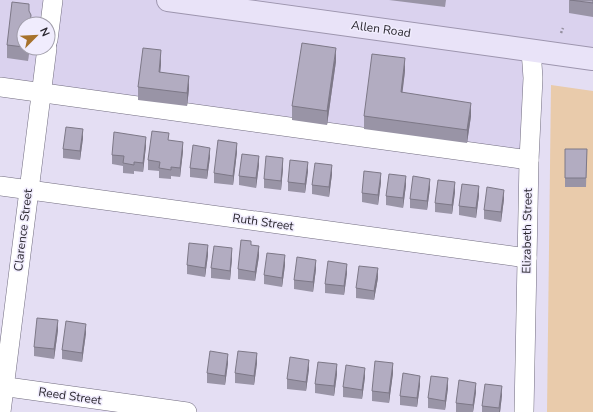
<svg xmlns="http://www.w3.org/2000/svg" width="593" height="412" viewBox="0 0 593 412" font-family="'Nunito Sans',sans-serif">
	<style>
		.built { fill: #dad2ee; fill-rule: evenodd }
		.green { fill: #e9cbab }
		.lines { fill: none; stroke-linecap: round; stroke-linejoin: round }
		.minor-casing { stroke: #716c7f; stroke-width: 20 }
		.major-casing { stroke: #9d95ae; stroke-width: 24 }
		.path { stroke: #95909f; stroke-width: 2.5; stroke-dasharray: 2 2; stroke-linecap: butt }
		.minor { stroke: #fff; stroke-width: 19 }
		.major { stroke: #e9e3f8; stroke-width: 22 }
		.wall { fill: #9994a6 }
		.shaded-wall { fill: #7d7887 }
		.building { fill: #b2acc1; stroke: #7d7887 }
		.labels { text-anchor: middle; stroke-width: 3; stroke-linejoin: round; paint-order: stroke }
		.street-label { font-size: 12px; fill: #29262e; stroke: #f0ecfd }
	</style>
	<rect width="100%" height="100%" fill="#e4def3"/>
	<path class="built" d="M0 0H593V59L531 50 529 160 0 87ZM24 24H48V48H24Z"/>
	<polygon class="green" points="551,85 593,91 593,412 547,412"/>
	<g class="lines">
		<defs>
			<g id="minor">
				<polyline points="48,40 53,0"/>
				<polyline points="0,87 529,160"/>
				<polyline points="0,186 527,258"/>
				<polyline points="0,386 187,412"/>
				<polyline points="1,412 47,48"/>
				<polyline points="524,412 529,160 533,78 531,50"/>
			</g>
			<polyline id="major" points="168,0 593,59"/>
		</defs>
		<use href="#minor" class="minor-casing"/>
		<use href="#major" class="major-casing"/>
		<polyline class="path" points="561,33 563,28"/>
		<use href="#minor" class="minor"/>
		<use href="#major" class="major"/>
	</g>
	<g class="wall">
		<polygon points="389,0 446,0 445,7"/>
		<polygon points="569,0 593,0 593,17 569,13"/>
		<polygon points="29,12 31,24 24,24 24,48 29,48 28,61 7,58 7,45"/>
		<polygon points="336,61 327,125 292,120 292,106"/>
		<polygon points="161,64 160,72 189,89 187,106 138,100 138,87"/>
		<polygon points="405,71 402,92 471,116 467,143 364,129 364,116"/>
		<polygon points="83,138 80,160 63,158 63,149"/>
		<polygon points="169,140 183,151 180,177 171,176 171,179 159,178 159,171 148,170 148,160"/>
		<polygon points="146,146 143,172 134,171 134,174 123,173 123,166 112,164 112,155"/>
		<polygon points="565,149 587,149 586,187 565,187"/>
		<polygon points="237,152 233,185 214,183 214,173"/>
		<polygon points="210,157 207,179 190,177 190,168"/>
		<polygon points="259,165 256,188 239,185 239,176"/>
		<polygon points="283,168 281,190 264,188 264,179"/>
		<polygon points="308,171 305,193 288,191 288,182"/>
		<polygon points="332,174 329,197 312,194 312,185"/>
		<polygon points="381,182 378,205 362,202 362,193"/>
		<polygon points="406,185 403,208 386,205 386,196"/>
		<polygon points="430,188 427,210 410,208 410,199"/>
		<polygon points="455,192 452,214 435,212 435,203"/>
		<polygon points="479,195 476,218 459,215 459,206"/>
		<polygon points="504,199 501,222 484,219 484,210"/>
		<polygon points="251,246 259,256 255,281 238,279 238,269"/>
		<polygon points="208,255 205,277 187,274 187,265"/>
		<polygon points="232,258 230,280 211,278 211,268"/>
		<polygon points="285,265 282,287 264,284 264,275"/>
		<polygon points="316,269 313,292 294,289 294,280"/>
		<polygon points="347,273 344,295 325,293 325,284"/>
		<polygon points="378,278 374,300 356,298 356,288"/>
		<polygon points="58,330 54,359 34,356 34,347"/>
		<polygon points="86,333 82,362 62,359 62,350"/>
		<polygon points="228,363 225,385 207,383 207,373"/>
		<polygon points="257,363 254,385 235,383 235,373"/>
		<polygon points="309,369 306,391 287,389 287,379"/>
		<polygon points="393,373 389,403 372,401 372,391"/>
		<polygon points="337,374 334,396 315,393 315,384"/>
		<polygon points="365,377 362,399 343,397 343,387"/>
		<polygon points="420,385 417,407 400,405 400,396"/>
		<polygon points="448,388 445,410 428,408 428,398"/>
		<polygon points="476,392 473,412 456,412 456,403"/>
		<polygon points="502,395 500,412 482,412 482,406"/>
	</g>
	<g class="shaded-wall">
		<polygon points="28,48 29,48 28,61"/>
		<polygon points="336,48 336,61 327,125 327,111"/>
		<polygon points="161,50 161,64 159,85 159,72"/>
		<polygon points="405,58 405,71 401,105 401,92"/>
		<polygon points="189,76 189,89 187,106 187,93"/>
		<polygon points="471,103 471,116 467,143 467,130"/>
		<polygon points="83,129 83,138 80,160 80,151"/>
		<polygon points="146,137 146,146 143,172 143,163"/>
		<polygon points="183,142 183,151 180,177 180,168"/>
		<polygon points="237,143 237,152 233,185 233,176"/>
		<polygon points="210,148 210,157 207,179 207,170"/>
		<polygon points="259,156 259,165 256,188 256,178"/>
		<polygon points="283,158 283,168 281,190 281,181"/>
		<polygon points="308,162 308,171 305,193 305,184"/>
		<polygon points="332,165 332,174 329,197 329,187"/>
		<polygon points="381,173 381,182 378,205 378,195"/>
		<polygon points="406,176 406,185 403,208 403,198"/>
		<polygon points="430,179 430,188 427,210 427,201"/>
		<polygon points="455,182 455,192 452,214 452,205"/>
		<polygon points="479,186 479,195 476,218 476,208"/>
		<polygon points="504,190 504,199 501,222 501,212"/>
		<polygon points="208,245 208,255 205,277 205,268"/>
		<polygon points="259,246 259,256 255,281 255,272"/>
		<polygon points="232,248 232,258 230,280 230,271"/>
		<polygon points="285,255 285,265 282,287 282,278"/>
		<polygon points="316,260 316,269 313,292 313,282"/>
		<polygon points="347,264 347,273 344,295 344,286"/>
		<polygon points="378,268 378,278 374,300 374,291"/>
		<polygon points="58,320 58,330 54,359 54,349"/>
		<polygon points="86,324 86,333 82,362 82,353"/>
		<polygon points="257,353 257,363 254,385 254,376"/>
		<polygon points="228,354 228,363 225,385 225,376"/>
		<polygon points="309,360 309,369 306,391 306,382"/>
		<polygon points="393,363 393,373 389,403 389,393"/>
		<polygon points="337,364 337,374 334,396 334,386"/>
		<polygon points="365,368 365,377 362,399 362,390"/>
		<polygon points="420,376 420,385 417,407 417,398"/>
		<polygon points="448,378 448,388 445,410 445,401"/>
		<polygon points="476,383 476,392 473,412 473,405"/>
		<polygon points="502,386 502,395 500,412 499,412"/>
	</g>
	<g class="building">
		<polygon points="570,0 593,0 593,3"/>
		<polygon points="12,2 29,4 29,11 31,15 30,24 24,24 24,47 7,45"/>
		<polygon points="302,43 336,48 327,111 292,106"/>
		<polygon points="143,48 161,50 159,72 189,76 187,93 138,87"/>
		<polygon points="372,54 405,58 401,92 471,103 467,130 364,116"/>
		<polygon points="66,127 83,129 80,151 63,149"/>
		<polygon points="152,131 169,133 168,140 183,142 180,168 171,167 171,170 159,168 160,162 148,160"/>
		<polygon points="114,132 146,137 143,163 134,162 134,165 123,163 124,156 112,155"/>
		<polygon points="218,140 237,143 233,176 214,173"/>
		<polygon points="193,145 210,148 207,170 190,168"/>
		<polygon points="565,149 587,149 586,178 565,178"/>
		<polygon points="242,154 259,156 256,178 239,176"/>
		<polygon points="266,156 283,158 281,181 264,179"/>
		<polygon points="290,160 308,162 305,184 288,182"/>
		<polygon points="315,163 332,165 329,187 312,185"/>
		<polygon points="364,171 381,173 378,195 362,193"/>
		<polygon points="389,174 406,176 403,198 386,196"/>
		<polygon points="413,176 430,179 427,201 410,199"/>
		<polygon points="438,180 455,182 452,205 435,203"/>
		<polygon points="462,184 479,186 476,208 459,206"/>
		<polygon points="487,187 504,190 501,212 484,210"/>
		<polygon points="241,240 251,241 251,245 259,246 255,272 238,269"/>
		<polygon points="189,243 208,245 205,268 187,265"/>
		<polygon points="214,246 232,248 230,271 211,268"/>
		<polygon points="267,253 285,255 282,278 264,275"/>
		<polygon points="297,257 316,260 313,282 294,280"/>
		<polygon points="328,261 347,264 344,286 325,284"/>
		<polygon points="359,266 378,268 374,291 356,288"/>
		<polygon points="37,318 58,320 54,349 34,347"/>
		<polygon points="66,321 86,324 82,353 62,350"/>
		<polygon points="210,351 228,354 225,376 207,373"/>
		<polygon points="238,351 257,353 254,376 235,373"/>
		<polygon points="290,357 309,360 306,382 287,379"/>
		<polygon points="375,361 393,363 389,393 372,391"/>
		<polygon points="318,362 337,364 334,386 315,384"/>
		<polygon points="346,365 365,368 362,390 343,387"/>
		<polygon points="403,373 420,376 417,398 400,396"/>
		<polygon points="431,376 448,378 445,401 428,398"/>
		<polygon points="459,380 476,383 473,405 456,403"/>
		<polygon points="485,384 502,386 499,408 482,406"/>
	</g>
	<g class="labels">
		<g class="street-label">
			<text transform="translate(381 29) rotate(8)" y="4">Allen Road</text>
			<text transform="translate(263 222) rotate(8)" y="4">Ruth Street</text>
			<text transform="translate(23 230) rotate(-83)" y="4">Clarence Street</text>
			<text transform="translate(527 231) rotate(-89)" y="4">Elizabeth Street</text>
			<text transform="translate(70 396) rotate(8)" y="4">Reed Street</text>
		</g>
	</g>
	<g transform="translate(36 36) rotate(66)"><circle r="19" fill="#f0ecfd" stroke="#a09daa"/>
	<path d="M0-3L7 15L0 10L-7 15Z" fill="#a7722c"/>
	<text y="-6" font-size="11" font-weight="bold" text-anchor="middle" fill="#29262e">N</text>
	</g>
</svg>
